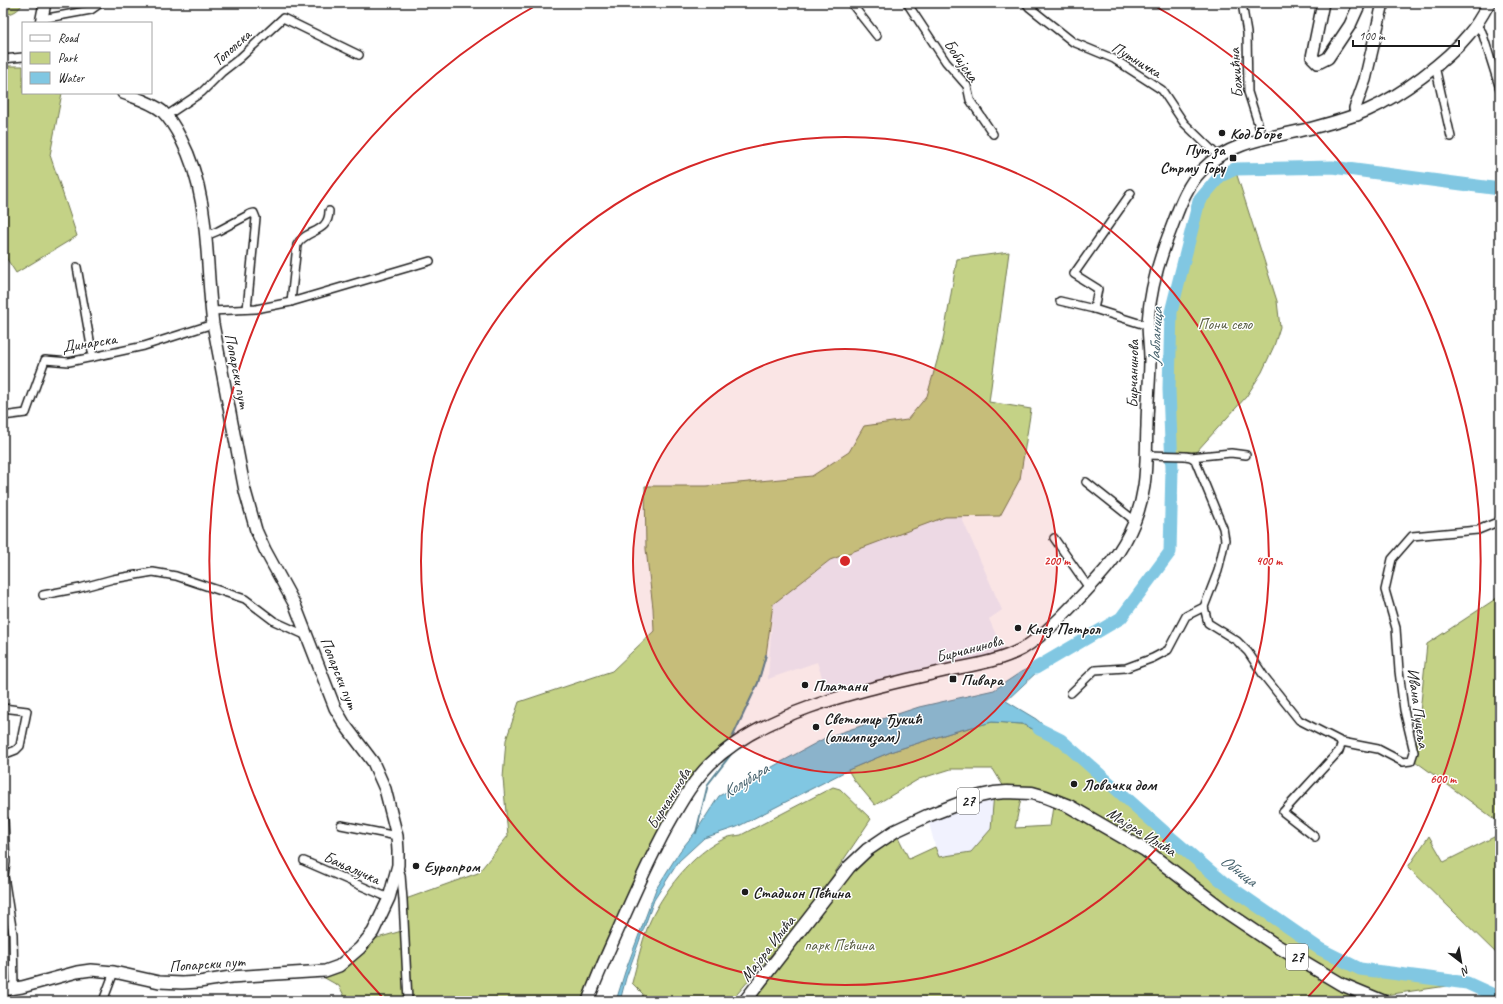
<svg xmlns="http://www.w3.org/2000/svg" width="1503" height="1004" viewBox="0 0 1503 1004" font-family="Caveat,sans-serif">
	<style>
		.built { fill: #f1f2fe }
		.green { fill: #c4d286; stroke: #707751; fill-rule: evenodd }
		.water { fill: #81c7e2; stroke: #598393 }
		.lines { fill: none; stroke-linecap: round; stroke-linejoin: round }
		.stream { stroke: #598393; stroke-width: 2 }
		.river { stroke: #81c7e2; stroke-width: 13 }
		.street-casing { stroke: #1c1c1c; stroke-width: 10 }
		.secondary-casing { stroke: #1c1c1c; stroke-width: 14 }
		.primary-casing { stroke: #1c1c1c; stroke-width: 15 }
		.street { stroke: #fff; stroke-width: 7 }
		.secondary { stroke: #fff; stroke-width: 11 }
		.primary { stroke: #fff; stroke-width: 12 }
		.ring { fill: none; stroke: #d62828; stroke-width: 2 }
		.poi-dot { fill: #1c1c1c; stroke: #fff; stroke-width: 1.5 }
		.labels { text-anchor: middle; stroke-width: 3; stroke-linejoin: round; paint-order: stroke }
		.shield { fill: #fff; stroke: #606060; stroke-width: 1 }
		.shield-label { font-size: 15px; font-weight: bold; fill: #1c1c1c }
		.street-label { font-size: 16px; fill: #1c1c1c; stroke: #fff }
		.poi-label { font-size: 16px; font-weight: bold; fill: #1c1c1c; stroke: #fff; text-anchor: start }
		.park-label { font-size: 16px; fill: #575c41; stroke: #fff }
		.water-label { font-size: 17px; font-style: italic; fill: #44606b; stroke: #fff }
		.centre { fill: #d62828; stroke: #fff; stroke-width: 2 }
		.ring-label { font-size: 12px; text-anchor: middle; font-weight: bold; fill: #d62828; stroke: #fff; stroke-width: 3; stroke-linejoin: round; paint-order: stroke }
	</style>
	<rect width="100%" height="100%" fill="#fff"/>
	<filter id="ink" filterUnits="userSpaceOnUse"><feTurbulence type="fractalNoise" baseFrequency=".025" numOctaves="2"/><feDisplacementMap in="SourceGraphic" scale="8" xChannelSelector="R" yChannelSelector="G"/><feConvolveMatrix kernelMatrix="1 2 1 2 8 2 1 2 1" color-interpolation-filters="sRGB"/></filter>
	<g filter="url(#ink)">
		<g class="built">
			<polygon points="960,514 1002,610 989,619 1004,653 829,698 817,662 768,679 773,604 830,560 945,517"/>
			<polygon points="994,793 991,829 971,852 938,857 927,816"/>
		</g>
		<g class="green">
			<path d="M3 3H23C19 11 12 14 3 15Z"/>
			<polygon points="3,66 23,66 23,93 62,93 50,155 77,236 16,273 3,253"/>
			<polygon points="1235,169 1277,301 1280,327 1274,346 1262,372 1246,397 1196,452 1171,451 1169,389 1171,312 1199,201 1220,176"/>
			<polygon points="1009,252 989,402 1031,409 1020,479 1000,516 945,517 830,560 773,604 766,655 758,683 732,738 735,744 691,786 588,1001 347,1001 339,986 314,972 325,971 367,941 405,930 403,900 478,873 508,836 503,778 506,740 519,702 612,671 654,631 653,608 646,549 645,486 707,486 812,476 849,452 864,426 907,420 927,396 943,340 957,259"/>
			<polygon points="1500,596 1500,823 1415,761 1427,644"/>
			<path d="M992 722 1022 724 1037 731 1059 738 1169 836 1223 882 1320 949 1360 969 1467 983 1372 997 1382 1001H746L860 855 895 831 909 859 935 847 939 857 971 852 991 829 994 793 1007 792 993 769H951L919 779 875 805 854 780 848 770 893 751 953 732ZM1022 793 1054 800 1050 826 1015 828Z"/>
			<path d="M833 787 840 789 871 819 809 911 731 1001H641L643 994 632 983C637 964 641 944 648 926 661 894 693 852 726 838 730 836 736 836 741 835Z"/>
			<polygon points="1500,834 1500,957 1408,867 1429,836 1444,862"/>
		</g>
		<polygon class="water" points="1054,656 1006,701 1036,719 1059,738 1037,731 1022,724 992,722 953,732 893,751 848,770 737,827 704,838 679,861 654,900 626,978 620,1001 616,1001 625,972 656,889 680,851 697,830 719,796 827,737 919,707 994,690 1021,672"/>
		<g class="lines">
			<g class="stream">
				<polyline points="733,741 732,738 758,683 766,655"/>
				<polyline points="696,833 708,784 732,753"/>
			</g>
			<g class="river">
				<polyline points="1036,668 1121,618 1170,552 1172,468 1169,389 1171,312 1199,201 1220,176 1235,169 1332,167 1500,189"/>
				<polyline points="1039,729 1061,740 1169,836 1223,882 1320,949 1360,969 1467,983 1500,998"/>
			</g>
			<defs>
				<g id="street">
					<polyline points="851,3 877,36"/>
					<polyline points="907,3 946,62 967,86 970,100 993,134"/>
					<polyline points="1026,3 1029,7 1073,42 1114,59 1162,90 1184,123 1218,156"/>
					<polyline points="1242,3 1247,33 1248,92 1263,139"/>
					<polyline points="42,19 91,10 101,3"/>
					<polyline points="1476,25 1482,32 1500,89"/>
					<polyline points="3,59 23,57"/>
					<polyline points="1435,66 1451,137"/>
					<polyline points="166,116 202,92 222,72 240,58 283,18 359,55"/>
					<polyline points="206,236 218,231 250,214 254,213 256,218 247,309"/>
					<polyline points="77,267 93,357"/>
					<polyline points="1060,301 1094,309 1148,326"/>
					<path d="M291 302 297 245C305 229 329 234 329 211"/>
					<polyline points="1094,309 1098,289 1074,274 1131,193"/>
					<polyline points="211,311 256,309 291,302 430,261"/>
					<polyline points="3,416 26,413 45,360 69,362 93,357 144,346 213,324"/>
					<polyline points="1146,455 1185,456 1191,457 1195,460 1223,528 1225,540 1218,571 1204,607 1208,623 1237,641 1248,652 1264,676 1299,720 1342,742 1378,749 1403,762 1411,761 1414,752 1404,710 1399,671 1396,628 1385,590 1392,559 1412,536 1478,530 1500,521"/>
					<polyline points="1191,457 1231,453 1246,455"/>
					<polyline points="1086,482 1135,521"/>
					<polyline points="1054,538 1089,588"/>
					<polyline points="43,595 80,588 113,579 153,572 176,576 245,599 274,621 307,636"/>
					<polyline points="1071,693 1095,670 1126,668 1153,658 1168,650 1186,616 1204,607"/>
					<polyline points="3,708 27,711 20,746 16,750 3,755"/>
					<polyline points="4,820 6,862 4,876 13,934 14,988"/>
					<polyline points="341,825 397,836"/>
					<polyline points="1315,837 1283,812 1339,751 1342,742"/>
					<polyline points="304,861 389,898"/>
					<polyline points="398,865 401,875 403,900 408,1001"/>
					<polyline points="103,1001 114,972"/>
				</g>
				<g id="secondary">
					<polyline points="1323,3 1312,57 1318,63 1328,58 1350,25 1360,3"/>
					<polyline points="41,23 45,3"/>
					<polyline points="1357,115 1355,108 1365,80 1383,3"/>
					<path d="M3 990 22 987 77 972 91 970 114 972 159 982 182 983 199 982 231 977 325 971 339 966 360 948 373 932 389 898 398 865V851L397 836 385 789 373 762 345 725 335 708 295 605 265 550 256 530 245 491 213 324C205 262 211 196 181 139 176 129 170 119 162 111 151 102 136 98 123 93"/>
					<path d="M588 1001C598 973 611 946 623 919 638 885 653 851 672 818 683 799 694 780 710 764 766 710 863 690 936 673 965 666 996 663 1022 649 1047 634 1078 600 1098 578 1122 552 1139 521 1144 486 1147 466 1146 446 1147 426 1147 404 1150 382 1150 359 1150 347 1148 335 1148 322 1150 289 1159 259 1171 229 1179 208 1186 186 1202 170 1229 141 1275 137 1312 128 1331 123 1350 118 1368 110 1400 96 1447 61 1469 34 1477 25 1483 14 1489 3"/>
				</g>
				<polyline id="primary" points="745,1001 849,867 867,850 895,831 927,816 958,804 980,796 994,793 1007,792 1032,793 1046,797 1069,806 1145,850 1225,911 1277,946 1341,984 1382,1001"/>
			</defs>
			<use href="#street" class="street-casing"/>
			<use href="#secondary" class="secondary-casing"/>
			<use href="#primary" class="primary-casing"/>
			<use href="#street" class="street"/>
			<use href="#secondary" class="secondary"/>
			<use href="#primary" class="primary"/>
		</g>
	</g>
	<circle cx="845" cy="561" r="212" fill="#d62828" fill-opacity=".12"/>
	<g class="ring">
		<circle cx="845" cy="561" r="212"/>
		<circle cx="845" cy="561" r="424"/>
		<path d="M384 999A636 636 0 0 1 537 5M1153 5A636 636 0 0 1 1306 999"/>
	</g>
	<g class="poi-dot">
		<circle cx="1222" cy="133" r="4"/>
		<rect x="1229" y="154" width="8" height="8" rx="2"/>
		<circle cx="1018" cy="628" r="4"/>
		<rect x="949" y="675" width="8" height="8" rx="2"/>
		<circle cx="805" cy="685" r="4"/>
		<circle cx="816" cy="727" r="4"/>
		<circle cx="1074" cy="784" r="4"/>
		<circle cx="416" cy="866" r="4"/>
		<circle cx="745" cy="892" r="4"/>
	</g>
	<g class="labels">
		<g class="shield">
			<rect x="957" y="788" width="22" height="26" rx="3"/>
			<rect x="1286" y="944" width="22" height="26" rx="3"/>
		</g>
		<g class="shield-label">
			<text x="968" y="806">27</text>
			<text x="1297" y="962">27</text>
		</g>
		<g class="street-label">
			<text transform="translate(231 47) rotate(-42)" y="6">Тополска</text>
			<text transform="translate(1137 59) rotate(31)" y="6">Путничка</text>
			<text transform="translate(962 60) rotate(55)" y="6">Бобијска</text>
			<text transform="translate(1235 73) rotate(-94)" y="6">Божићна</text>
			<text transform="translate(89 342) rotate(-9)" y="6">Динарска</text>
			<text transform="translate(238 371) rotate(79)" y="6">Попарски пут</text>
			<text transform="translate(1132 374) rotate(-89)" y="6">Бирчанинова</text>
			<text transform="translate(969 648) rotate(-15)" y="6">Бирчанинова</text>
			<text transform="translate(340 673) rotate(68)" y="6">Попарски пут</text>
			<text transform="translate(1419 708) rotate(82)" y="6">Ивана Пуцеља</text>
			<text transform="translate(668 798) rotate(-58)" y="6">Бирчанинова</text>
			<text transform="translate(1142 831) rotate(32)" y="6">Мајора Илића</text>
			<text transform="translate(352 867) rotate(24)" y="6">Бањалучка</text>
			<text transform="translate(767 948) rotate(-52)" y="6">Мајора Илића</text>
			<text transform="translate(207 963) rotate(-4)" y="6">Попарски пут</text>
		</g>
		<g class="poi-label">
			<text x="1230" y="139">Код Боре</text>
			<text x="1225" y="155" text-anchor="end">Пут за<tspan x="1225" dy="18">Стрму Гору</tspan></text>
			<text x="1026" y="634">Кнез Петрол</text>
			<text x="961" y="685">Пивара</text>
			<text x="813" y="691">Платани</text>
			<text x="824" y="724">Светомир Ђукић<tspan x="824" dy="18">(олимпизам)</tspan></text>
			<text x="1082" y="790">Ловачки дом</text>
			<text x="424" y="872">Еуропром</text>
			<text x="753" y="898">Стадион Пећина</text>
		</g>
		<g class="park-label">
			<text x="1225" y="329">Пони село</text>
			<text x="839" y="950">парк Пећина</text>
		</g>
		<g class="water-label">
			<text transform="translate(1155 336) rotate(-87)" y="6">Јабланица</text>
			<text transform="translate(745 780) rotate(-32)" y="6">Колубара</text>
			<text transform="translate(1239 870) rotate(37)" y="6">Обница</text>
		</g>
	</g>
	<circle cx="845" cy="561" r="6" class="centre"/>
	<g class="ring-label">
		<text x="1057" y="565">200 m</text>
		<text x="1269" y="565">400 m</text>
		<text x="1443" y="783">600 m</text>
	</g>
	<rect width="1503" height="1004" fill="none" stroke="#fff" stroke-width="16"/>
	<rect x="8" y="8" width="1487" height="988" fill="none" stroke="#1c1c1c" stroke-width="1.5" filter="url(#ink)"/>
	<rect x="22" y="22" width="130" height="72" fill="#ffffff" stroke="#a4a4a4"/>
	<rect x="30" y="35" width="20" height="6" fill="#ffffff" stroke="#a4a4a4"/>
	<text x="58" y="42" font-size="12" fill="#1c1c1c">Road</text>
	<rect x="30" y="52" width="20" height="12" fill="#c4d286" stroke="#a4a4a4"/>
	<text x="58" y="62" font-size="12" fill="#1c1c1c">Park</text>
	<rect x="30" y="72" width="20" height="12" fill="#81c7e2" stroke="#a4a4a4"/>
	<text x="58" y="82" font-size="12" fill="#1c1c1c">Water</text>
	<g transform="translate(1461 962) rotate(149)" stroke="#ffffff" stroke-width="3" paint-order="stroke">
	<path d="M0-3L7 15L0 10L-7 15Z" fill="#1c1c1c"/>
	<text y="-6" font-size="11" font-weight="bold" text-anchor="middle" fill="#1c1c1c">N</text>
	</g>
	<path d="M1353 40v6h106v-6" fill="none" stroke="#1c1c1c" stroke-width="2"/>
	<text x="1359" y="40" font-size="12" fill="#1c1c1c" stroke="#ffffff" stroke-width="3" paint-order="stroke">100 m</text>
</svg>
